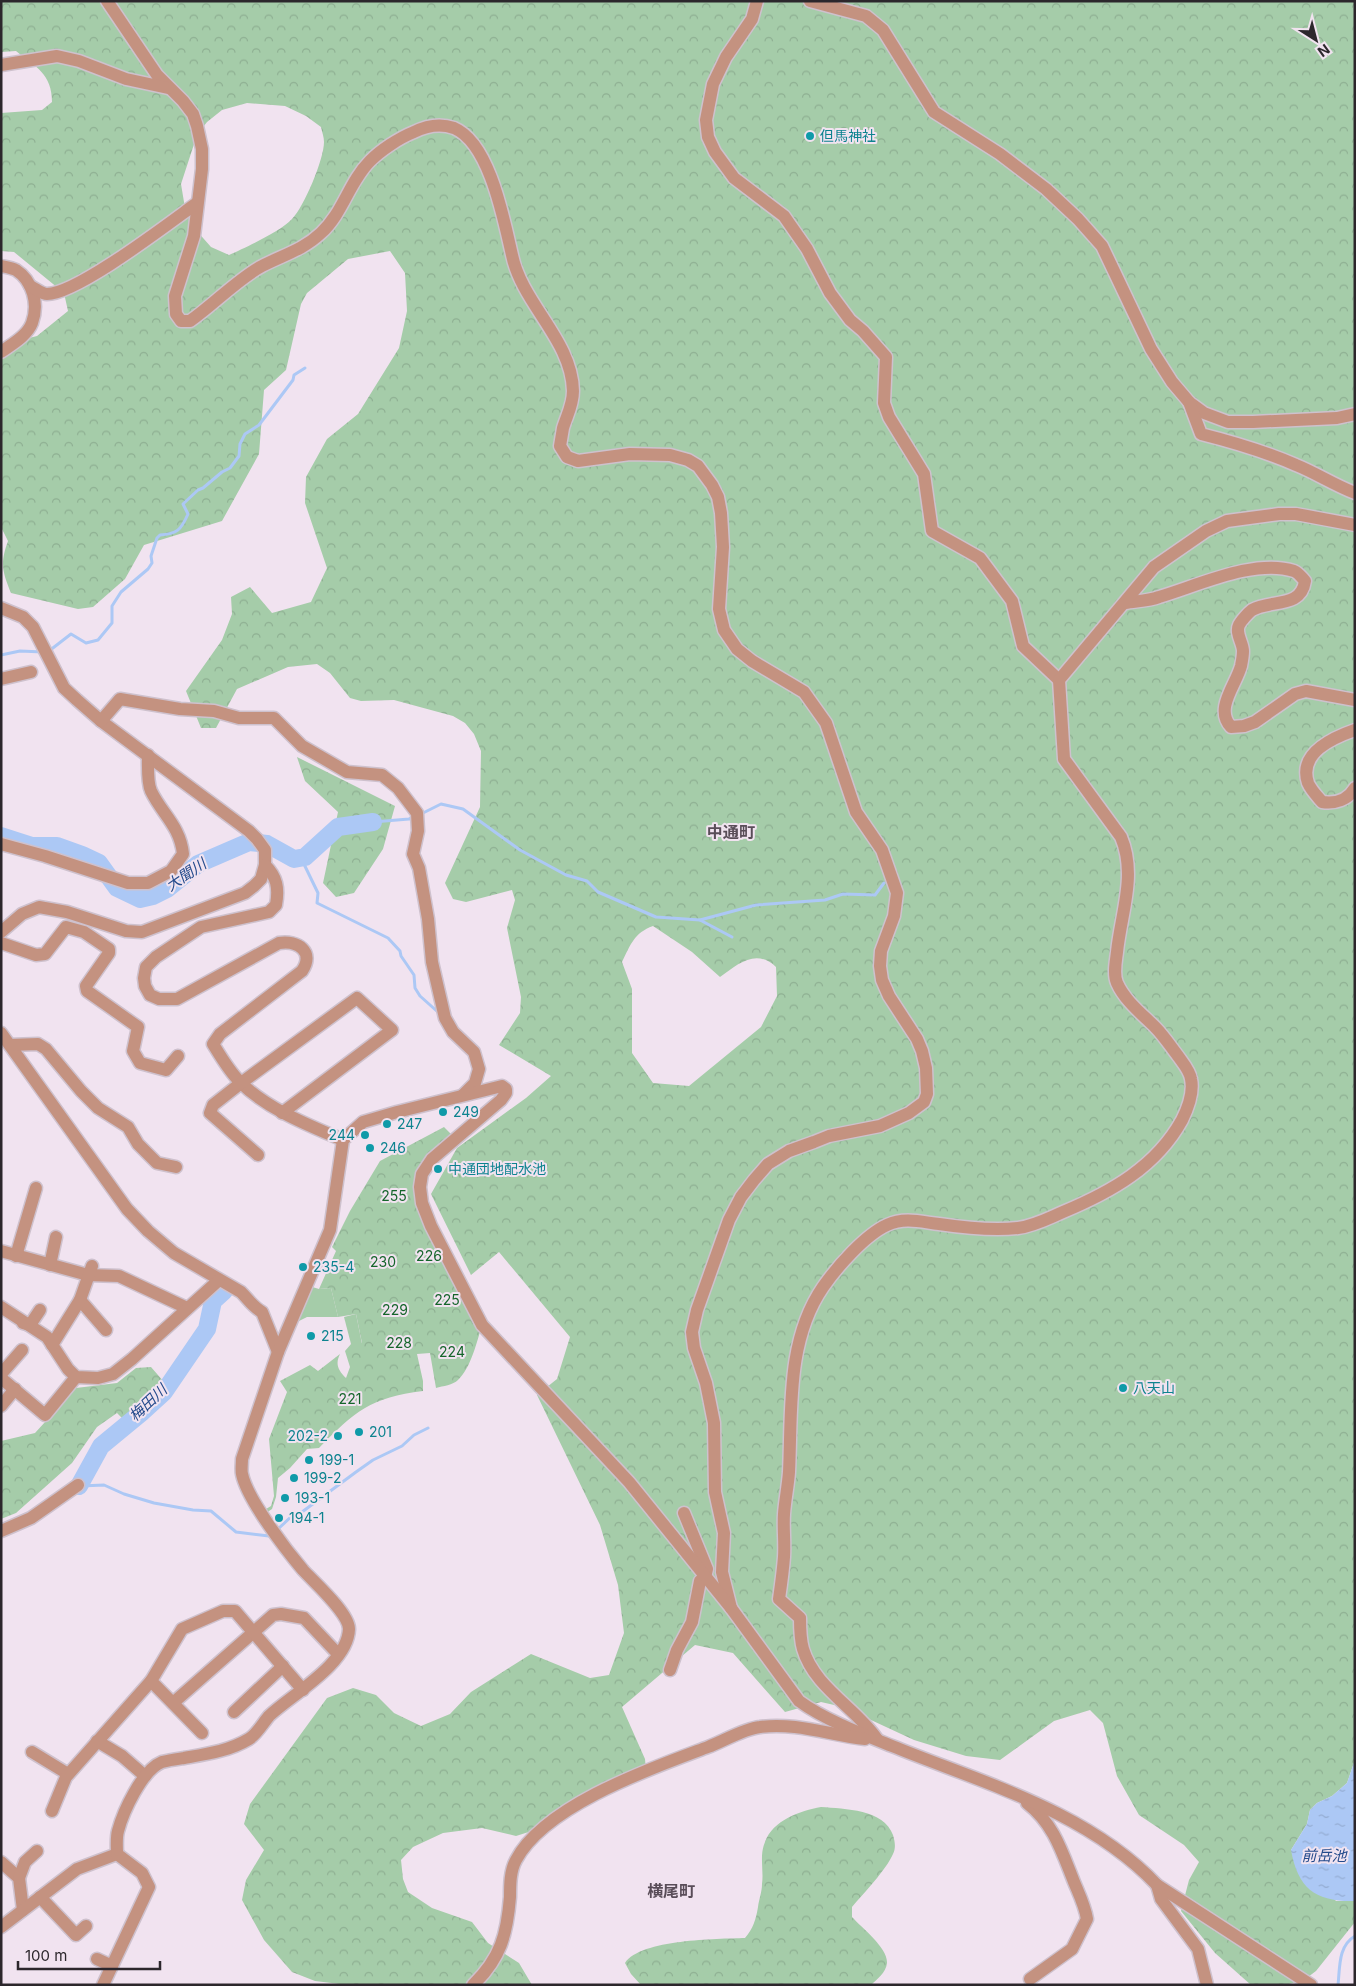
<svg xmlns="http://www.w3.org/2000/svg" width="1356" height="1986" viewBox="0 0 1356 1986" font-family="Inter,'Noto Sans JP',sans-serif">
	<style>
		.grass { fill: #a5cca9 }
		.forest { fill: url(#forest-crowns); fill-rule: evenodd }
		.water { fill: url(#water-ripples) }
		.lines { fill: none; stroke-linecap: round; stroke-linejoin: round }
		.stream { stroke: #acc8f5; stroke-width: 3 }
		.river { stroke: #acc8f5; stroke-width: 18 }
		.minor-casing { stroke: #cec1cd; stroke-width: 15 }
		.minor { stroke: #c49280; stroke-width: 12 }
		.culture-dot { fill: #0f9aa8; stroke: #f1e3f0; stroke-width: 2 }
		.labels { text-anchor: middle; stroke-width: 4; stroke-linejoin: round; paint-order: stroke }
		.culture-label { font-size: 14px; fill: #0d838f; stroke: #f1e3f0; text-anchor: start }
		.park-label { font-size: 14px; fill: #15652b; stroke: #f1e3f0 }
		.water-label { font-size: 15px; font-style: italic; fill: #244b8c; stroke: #f1e3f0 }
		.quarter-label { font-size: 16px; font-weight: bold; fill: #594d58; stroke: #f1e3f0 }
	</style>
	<defs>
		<pattern id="forest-crowns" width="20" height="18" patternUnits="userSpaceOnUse" patternTransform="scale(1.25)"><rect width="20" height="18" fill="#a5cca9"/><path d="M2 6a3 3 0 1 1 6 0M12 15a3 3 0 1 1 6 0" fill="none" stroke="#8eaf92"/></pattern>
		<pattern id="water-ripples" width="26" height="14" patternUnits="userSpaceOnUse" patternTransform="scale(1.25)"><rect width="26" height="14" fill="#acc8f5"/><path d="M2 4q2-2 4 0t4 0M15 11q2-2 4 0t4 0" fill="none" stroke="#94acd2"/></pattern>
	</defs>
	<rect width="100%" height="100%" fill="#f1e3f0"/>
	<g class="grass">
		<polygon points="309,1286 319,1289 331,1288 338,1317 307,1317 295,1323"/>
		<polygon points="356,1314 362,1344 351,1344 344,1317"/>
	</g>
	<g class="forest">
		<path d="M1 1H1355V1760L1347 1783 1332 1796 1317 1803 1310 1810 1307 1824 1291 1850 1336 1901H1355V1922L1316 1971 1304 1980 1285 1985H1251L1215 1953 1181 1911 1189 1880 1199 1862 1184 1845 1139 1815 1117 1776 1103 1723 1090 1710 1054 1721 1000 1760 966 1756 914 1740 843 1707 821 1702 785 1712 733 1653 695 1645 622 1707 645 1759 646 1770 535 1830 516 1836 482 1828 443 1833 413 1847 401 1860 403 1879 408 1892 432 1908 472 1922 488 1943 519 1963 532 1985H348L315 1981 292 1972 264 1940 242 1900 246 1880 264 1850 244 1824 250 1804 327 1698 353 1688 376 1695 394 1713 421 1726 450 1714 471 1692 531 1654 590 1678 609 1675 624 1633 618 1585 600 1525 537 1395 557 1379 570 1337 499 1252 471 1275 431 1194 457 1148 526 1098 551 1076 499 1045 520 1013 521 997 507 928 515 900 512 890 466 902 453 899 445 883 480 807 481 751 474 734 465 723 453 716 394 700 361 701 350 698 330 673 317 664 288 667 237 689 216 728H201L186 691 222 640 232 614 231 597 250 587 272 613 311 602 327 568 305 503 306 477 327 439 358 414 399 348 407 311 405 273 390 251 348 259 307 293 301 304 286 370 264 390 259 454 222 521 144 545 125 579 93 607 78 609 11 593C2 571 0 563 8 541L1 527V345L37 336 68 311 64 293 14 252 1 251V113L42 110 52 102C52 74 36 67 16 51L1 52ZM247 103 285 106 306 116 321 127C322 132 324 137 324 142 324 159 304 207 292 219 280 232 246 247 229 255L211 247 196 230 185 208 181 184 197 135 207 122 222 110ZM653 926 692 952 720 977C738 964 756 948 776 967L777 996 761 1027 689 1086 653 1083 632 1053V989L622 962C631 944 634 933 653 926Z"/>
		<polygon points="297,757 395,806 383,849 354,893 336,897 323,883 338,812 305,781"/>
		<path d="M444 1127 455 1138 432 1159 420 1187 482 1325C477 1341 471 1368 458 1380 453 1385 443 1386 436 1388L430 1353 417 1354 423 1381V1391C371 1397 354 1412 319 1448L307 1449 290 1468 278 1478 276 1497 272 1509 263 1515 261 1512 271 1506 274 1496 269 1439 287 1392 280 1381 310 1365 318 1371 340 1354C335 1364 338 1370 346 1378L350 1367 345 1351 351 1344 362 1343 356 1314 338 1317 331 1288 319 1289 336 1251 332 1247 350 1211 380 1161Z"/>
		<polygon points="151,1367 164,1382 123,1419 117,1413 97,1427 72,1463 16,1513 1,1519 1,1441 35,1433 76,1388 117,1383 136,1368"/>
		<path d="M821 1807C845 1809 884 1809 893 1835 895 1842 896 1848 893 1854 886 1870 864 1893 852 1907V1917C862 1928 888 1948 887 1963 886 1973 877 1979 871 1985H641L631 1974 625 1963C641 1939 717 1939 745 1938 753 1929 756 1919 758 1907 759 1899 762 1892 762 1884 764 1870 759 1856 765 1842 773 1820 800 1811 821 1807Z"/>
	</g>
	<path class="water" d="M1355 1760V1901C1316 1902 1298 1889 1291 1850L1307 1824 1310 1810 1317 1803 1332 1796 1347 1783Z"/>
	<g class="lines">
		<g class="stream">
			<path d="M49 651 71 634 86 643 98 640 112 623V606L121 592 148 569 152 563 151 556 157 538 160 535C177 534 181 530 188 514L183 504 198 490 203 488 222 472 230 468 239 456 240 444 245 434 259 425 293 380 294 375 305 368"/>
			<polyline points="1,655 20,651 43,652"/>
			<polyline points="419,815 441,804 463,809 520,850 566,875 587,881 598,892 656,917 700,920 756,905 825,900 843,894 875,895 884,883"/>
			<polyline points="373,822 409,819 414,817"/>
			<polyline points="301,858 318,893 317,903 388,938 400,951 401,956 414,975 415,988 420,996 439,1013"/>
			<polyline points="700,920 732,937"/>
			<polyline points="81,1486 104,1485 124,1494 154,1503 193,1510 211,1511 236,1532 269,1536"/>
			<polyline points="278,1529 294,1514 302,1512 356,1472 373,1460 402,1446 414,1435 428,1428"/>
			<path d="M1338 1985C1340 1967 1338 1946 1355 1936"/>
		</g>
		<g class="river">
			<polyline points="1,836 32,846 57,846 82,855 99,863 117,888 140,899 153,896 167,889 198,864 249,842 267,844 294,859 305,857 338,827 373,822"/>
			<polyline points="79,1486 101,1446 141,1413 164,1392 207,1329 213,1301 224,1291"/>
		</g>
		<defs>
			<g id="minor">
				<path d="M107 1 157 75 183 101 193 114 197 126 202 149V169L194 236 175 296 176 314 181 321H190C213 305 239 278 262 266 283 255 303 250 321 233 343 213 349 182 370 161 381 150 399 138 414 132 426 126 440 123 454 128 490 143 504 221 512 255 522 304 572 340 573 391 573 405 567 415 563 428 562 434 561 440 560 446L567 457 578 461 630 454 670 455 688 460 698 466 712 485 718 497 721 513 723 547 719 609 724 630 737 649 752 661 804 692 826 723 856 812 882 850 897 893 894 916 881 951 880 966 882 980 889 996 917 1039 922 1051 926 1068 927 1094 924 1102 909 1113 880 1126 829 1136 814 1142 789 1151 768 1164 754 1180 741 1197 729 1220 697 1310 692 1332 694 1348 706 1383 714 1423 715 1492 724 1533 722 1572 731 1608"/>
				<polyline points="757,1 752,19 726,57 713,84 706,120 708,137 715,152 734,178 784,216 807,249 830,293 850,320 863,331 886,357 884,403 889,417 924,474 932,531 980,558 1012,601 1023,646 1059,680"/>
				<polyline points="810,1 866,16 883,30 934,112 1000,154 1046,189 1078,219 1102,246 1151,349 1172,382 1189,402 1204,413 1228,422 1253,422 1337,418 1355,414"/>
				<polyline points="1,65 57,56 79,61 126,79 168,88"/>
				<path d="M1 266C6 267 12 268 16 270 33 281 39 304 32 323 27 336 12 344 1 352"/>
				<path d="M30 286C35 288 42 294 47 294 77 294 169 223 197 203"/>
				<path d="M1189 402 1201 434C1233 442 1266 452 1296 465 1316 473 1334 485 1355 493"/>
				<path d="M1125 603C1136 601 1148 601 1159 597 1197 586 1255 558 1294 571 1299 573 1302 578 1305 581 1301 609 1271 599 1252 610 1248 613 1241 621 1239 625 1235 633 1243 643 1243 651 1243 656 1242 661 1241 666 1236 685 1214 709 1231 727L1244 726 1255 722 1295 694 1306 691 1355 700"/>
				<polyline points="1,608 23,617 33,627 64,688 77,700 101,721 249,831 257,839 265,850 265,865 261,879 254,886 245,893 142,932 126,931 67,912 39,907 22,914 1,932"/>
				<polyline points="1,679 31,672"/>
				<polyline points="101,721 120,699 180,709 214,711 239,718 274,718 302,746 347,772 382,775 398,788 417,813 418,831 413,854 419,868 428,919 432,962 445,1018 453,1032 474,1052 479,1069 475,1083 463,1095"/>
				<path d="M1355 730C1332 738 1298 753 1308 783 1311 790 1317 796 1322 802 1335 804 1348 800 1355 788"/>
				<path d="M1 844 45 856 128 883H148L171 871 183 854C180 826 162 814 151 791 147 782 148 766 148 755"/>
				<path d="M265 865C277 877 279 888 276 905L269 912 201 927 156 957 146 967 144 978 145 986 150 995 159 999H177L279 943C298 940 315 952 302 971L220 1034 213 1044C221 1057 229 1071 240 1082 267 1109 308 1125 343 1140"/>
				<polyline points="1,943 36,955 45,954 66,927 84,932 109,949 109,953 86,986 87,991 138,1027 133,1051 140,1063 166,1070 178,1056"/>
				<path d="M1 1033 127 1209 148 1231 174 1253 241 1292C248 1299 253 1307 262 1312L278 1352"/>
				<polyline points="10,1045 38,1044 46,1049 81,1091 98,1108 128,1127 138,1144 157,1163 176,1167"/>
				<polyline points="258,1155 210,1113 213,1105 241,1083 357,998 392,1030 282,1113"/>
				<polyline points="1,1251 88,1275 119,1276 187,1308"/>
				<polyline points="16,1256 36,1188"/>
				<polyline points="50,1265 56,1237"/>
				<polyline points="80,1300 106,1330"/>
				<polyline points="1,1307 47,1337 68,1369 76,1377 98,1378 113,1374 132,1359 219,1280"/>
				<polyline points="23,1323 30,1325 40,1310"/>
				<polyline points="52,1345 80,1300 92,1266"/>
				<polyline points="1,1374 22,1350"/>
				<polyline points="1,1378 45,1415 76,1377"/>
				<polyline points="1,1406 15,1389"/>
				<polyline points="1,1531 31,1518 78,1485"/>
				<polyline points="670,1670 677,1650 692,1622 700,1581 705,1577 707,1569 684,1513"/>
				<polyline points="173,1703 273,1615 281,1614 304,1618 338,1654"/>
				<polyline points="234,1712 283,1666"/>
				<polyline points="202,1733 151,1681 182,1629 223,1611 235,1611 303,1690"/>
				<path d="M877 1739C856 1708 814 1687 803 1649 800 1639 800 1629 800 1618L779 1599C781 1585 783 1571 784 1557 785 1542 783 1528 784 1514 785 1500 788 1486 789 1472 792 1410 786 1341 823 1287 837 1267 865 1235 887 1225 905 1217 921 1222 939 1224 966 1228 992 1231 1018 1228 1034 1226 1049 1218 1063 1212 1111 1192 1156 1167 1182 1120 1188 1108 1194 1093 1191 1079 1190 1071 1183 1063 1178 1056 1171 1047 1164 1036 1155 1027 1142 1014 1125 1001 1117 983 1113 974 1116 961 1117 952 1121 913 1137 875 1121 837L1064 759 1059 680 1154 567 1206 531 1227 521 1279 514H1296L1355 525"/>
				<polyline points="97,1741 122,1756 145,1776"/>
				<polyline points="32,1752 68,1774"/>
				<path d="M1027 1803C1054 1824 1062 1852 1074 1882 1079 1894 1085 1906 1087 1919L1072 1949 1030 1979"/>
				<polyline points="52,1811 66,1777 151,1681"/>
				<path d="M117 1854C117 1847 116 1838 118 1831 123 1812 142 1770 162 1762 169 1760 177 1759 184 1758 207 1754 229 1751 249 1739 257 1734 263 1723 269 1716 291 1695 348 1664 349 1629 349 1613 314 1582 303 1570 286 1550 247 1499 242 1474 241 1470 242 1464 242 1459L278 1352 330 1230 343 1140 363 1122 397 1112 502 1086 506 1089V1093L501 1100 432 1159 422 1174 420 1187 422 1203 431 1226 482 1325 629 1482 731 1608 799 1701C825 1720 862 1734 892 1746 983 1783 1087 1811 1157 1885L1311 1985"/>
				<polyline points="1,1862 19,1878 23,1910"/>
				<polyline points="19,1878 25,1862 37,1851"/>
				<polyline points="1157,1885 1161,1899 1198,1949 1207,1985"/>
				<polyline points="40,1897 76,1935 86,1926"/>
				<polyline points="1,1927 77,1869 117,1854"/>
				<polyline points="97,1959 112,1966"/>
				<polyline points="103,1985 149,1887 142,1873 117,1854"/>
				<path d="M473 1985C501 1958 507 1934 510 1897 510 1885 510 1871 516 1860 545 1805 652 1768 708 1747 724 1741 743 1729 760 1727 795 1722 830 1735 865 1739"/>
			</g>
		</defs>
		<use href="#minor" class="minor-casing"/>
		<use href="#minor" class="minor"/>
	</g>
	<g class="culture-dot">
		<circle cx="810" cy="136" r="5"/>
		<circle cx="443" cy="1112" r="5"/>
		<circle cx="387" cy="1124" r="5"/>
		<circle cx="365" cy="1135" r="5"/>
		<circle cx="370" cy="1148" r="5"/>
		<circle cx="438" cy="1169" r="5"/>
		<circle cx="303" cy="1267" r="5"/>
		<circle cx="311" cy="1336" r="5"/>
		<circle cx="1123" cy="1388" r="5"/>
		<circle cx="359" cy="1432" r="5"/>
		<circle cx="338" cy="1436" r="5"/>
		<circle cx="309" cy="1460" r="5"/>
		<circle cx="294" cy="1478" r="5"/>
		<circle cx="285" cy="1498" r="5"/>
		<circle cx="279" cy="1518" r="5"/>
	</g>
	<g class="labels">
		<g class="culture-label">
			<text x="820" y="141">但馬神社</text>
			<text x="453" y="1117">249</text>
			<text x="397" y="1129">247</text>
			<text x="355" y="1140" text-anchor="end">244</text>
			<text x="380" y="1153">246</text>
			<text x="448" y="1174">中通団地配水池</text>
			<text x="313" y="1272">235-4</text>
			<text x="321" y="1341">215</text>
			<text x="1133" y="1393">八天山</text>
			<text x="369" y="1437">201</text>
			<text x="328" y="1441" text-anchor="end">202-2</text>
			<text x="319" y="1465">199-1</text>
			<text x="304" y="1483">199-2</text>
			<text x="295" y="1503">193-1</text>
			<text x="289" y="1523">194-1</text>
		</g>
		<g class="park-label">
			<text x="394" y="1201">255</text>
			<text x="429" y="1261">226</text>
			<text x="383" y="1267">230</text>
			<text x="447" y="1305">225</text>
			<text x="395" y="1315">229</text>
			<text x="399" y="1348">228</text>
			<text x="452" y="1357">224</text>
			<text x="350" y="1404">221</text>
		</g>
		<g class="water-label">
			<text transform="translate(186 875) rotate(-34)" y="5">大聞川</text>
			<text transform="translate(148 1403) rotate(-43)" y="5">梅田川</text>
			<text x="1324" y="1861">前岳池</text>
		</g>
		<g class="quarter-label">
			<text x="731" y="838">中通町</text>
			<text x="671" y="1897">横尾町</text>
		</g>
	</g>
	<rect width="1356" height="1986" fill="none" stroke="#2c272c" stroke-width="5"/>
	<g transform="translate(1316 40) rotate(144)" stroke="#f1e3f0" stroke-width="4" paint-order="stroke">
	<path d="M0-4L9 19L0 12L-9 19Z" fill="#2c272c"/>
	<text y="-8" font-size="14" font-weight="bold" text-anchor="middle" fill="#2c272c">N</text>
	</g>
	<path d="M18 1961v8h142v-8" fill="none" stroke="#2c272c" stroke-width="2.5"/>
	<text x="25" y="1961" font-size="15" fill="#2c272c" stroke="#f1e3f0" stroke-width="4" paint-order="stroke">100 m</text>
</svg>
